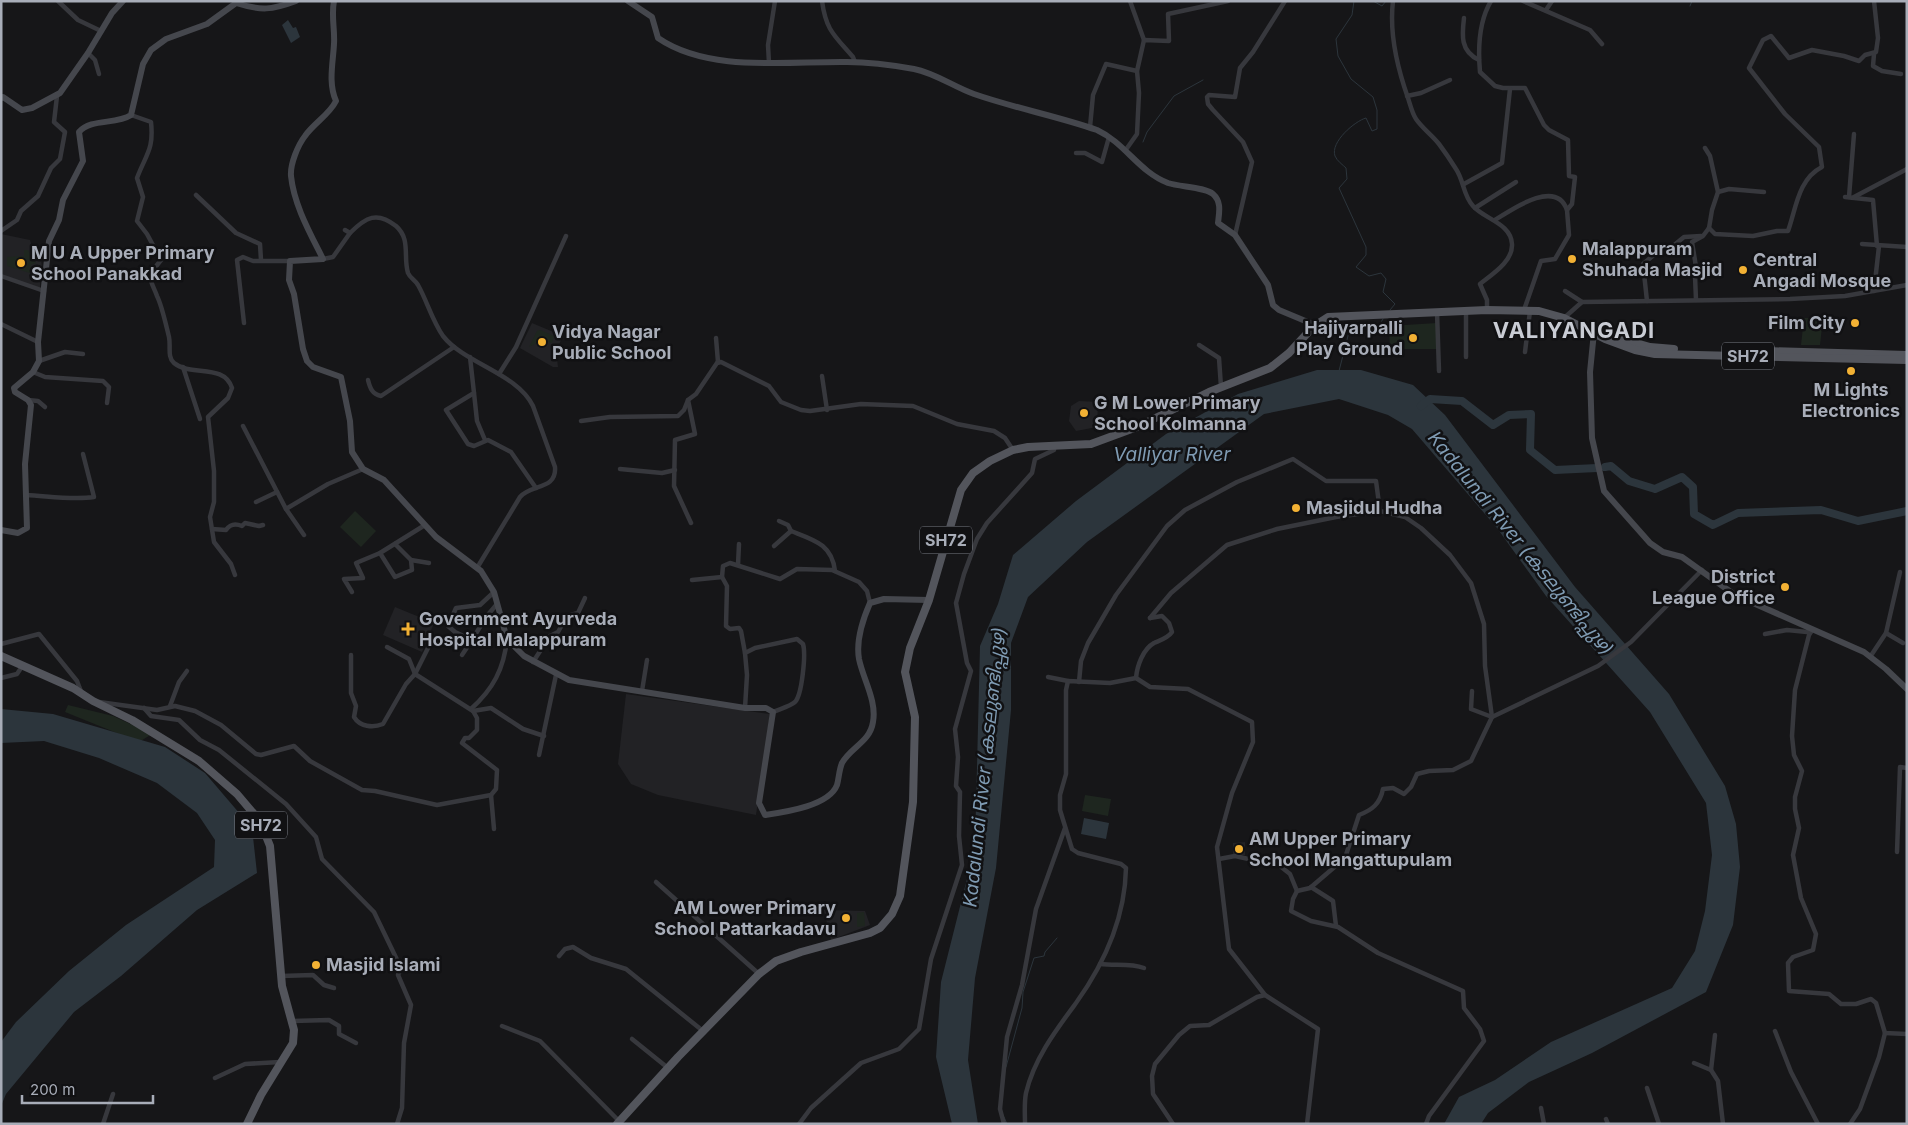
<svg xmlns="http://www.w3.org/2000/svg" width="1908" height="1125" viewBox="0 0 1908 1125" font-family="Inter,'Noto Sans Malayalam',sans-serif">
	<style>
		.built { fill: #222225 }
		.park { fill: #1e261f }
		.water { fill: #2c353c }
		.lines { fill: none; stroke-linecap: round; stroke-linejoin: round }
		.stream { stroke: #2c353c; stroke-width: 1 }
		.river { stroke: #2c353c; stroke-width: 8 }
		.street { stroke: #37383d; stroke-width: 4.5 }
		.secondary { stroke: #45474d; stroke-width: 6 }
		.primary { stroke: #53555c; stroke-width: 8 }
		.poi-dot { fill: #f2b134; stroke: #111113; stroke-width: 2 }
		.labels { text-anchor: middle; stroke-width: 5; stroke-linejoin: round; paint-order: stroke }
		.shield { fill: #111113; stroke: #7b7e86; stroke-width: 1 }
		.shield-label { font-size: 16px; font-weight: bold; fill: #a8adb8 }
		.poi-label { font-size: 18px; font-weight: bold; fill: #a8adb8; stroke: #111113; text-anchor: start }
		.water-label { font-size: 19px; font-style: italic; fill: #7f9bb3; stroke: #111113 }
		.district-label { font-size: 22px; font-weight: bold; letter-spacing: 1px; fill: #c9ccd4; stroke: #111113 }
	</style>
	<rect width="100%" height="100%" fill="#161618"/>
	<g class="built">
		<polygon points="1,234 30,240 32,248 41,258 42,269 38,270 40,276 40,288 1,275"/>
		<polygon points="532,323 563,336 556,351 558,367 553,367 520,348"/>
		<polygon points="1079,401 1098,402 1097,427 1076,431 1069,421 1071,406"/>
		<polygon points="395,607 434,623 422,652 383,635"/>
		<polygon points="626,694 770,714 756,815 658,795 631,784 618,764"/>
		<polygon points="1245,842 1245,855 1233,855 1233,843"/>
		<polygon points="824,910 865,911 870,925 831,940"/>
	</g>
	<g class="park">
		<polygon points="24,250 28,250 36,263 31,265 30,273 7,266 7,257 24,256"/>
		<polygon points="1804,318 1823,318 1820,345 1801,345"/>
		<polygon points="1437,323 1436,349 1390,349 1389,326"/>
		<polygon points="540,330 554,336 552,343 544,340 529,347 537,331"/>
		<polygon points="355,511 376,531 361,547 340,527"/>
		<polygon points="68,705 113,716 152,734 139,742 65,712"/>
		<polygon points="1085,795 1111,799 1108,816 1082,811"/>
		<polygon points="864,912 865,926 857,927 857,913"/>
	</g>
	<g class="water">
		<polygon points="288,20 293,28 296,27 300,37 291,43 282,25"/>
		<polygon points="1317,370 1361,370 1413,385 1445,415 1575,587 1669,694 1725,786 1736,824 1740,867 1733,925 1706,992 1592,1053 1529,1082 1488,1113 1481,1124 1444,1124 1459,1097 1495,1080 1551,1042 1672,988 1695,951 1705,911 1712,855 1706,803 1650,712 1546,596 1497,528 1412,429 1388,415 1339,399 1264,414 1087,542 1028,597 1011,643 1011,710 996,868 975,978 968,1060 978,1124 952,1124 936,1057 941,982 975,847 980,646 998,604 1013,555 1076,501 1166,434 1238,394"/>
		<polygon points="1,709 53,714 165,747 205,773 252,828 257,873 197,910 121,976 74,1012 6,1094 1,1106 1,1042 16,1022 69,971 126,925 214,867 215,840 197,813 157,783 99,758 44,741 1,743"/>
		<polygon points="1084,818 1109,823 1106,839 1081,834"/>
	</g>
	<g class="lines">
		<g class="stream">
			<path d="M1354 1 1352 15 1336 39 1338 56 1351 79 1373 97 1377 110V129L1372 131 1366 118C1355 121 1330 142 1335 156 1337 161 1343 165 1346 168L1347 179 1339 188 1366 247V255L1356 267 1369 276 1381 273 1386 279 1383 292 1395 304 1390 310"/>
			<polyline points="1373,1 1382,6 1386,1"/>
			<polyline points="1690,6 1692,1"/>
			<polyline points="1143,142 1147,132 1174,96 1203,80"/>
			<polyline points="1339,371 1349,332 1372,336 1383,319"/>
			<polyline points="1006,1067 1022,1008 1023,992 1034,958 1044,956 1045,952 1057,938"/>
			<polyline points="1004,1117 1007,1124"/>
		</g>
		<g class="river">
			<polyline points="1421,406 1430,399 1462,401 1493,425 1509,415 1531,414 1530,450 1555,470 1597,468"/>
			<polyline points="1605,467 1611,466 1629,481 1655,489 1682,477 1693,487 1694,514 1713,525 1738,513 1821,510 1858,521 1907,511"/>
		</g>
		<g class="street">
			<polyline points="58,1 78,20 101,31"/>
			<path d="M822 1C826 31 835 36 853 57L855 62"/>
			<polyline points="1130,1 1144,40"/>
			<path d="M1393 1C1389 34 1397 67 1408 98 1410 104 1412 113 1416 119 1422 128 1432 135 1439 144 1445 152 1451 161 1456 169 1464 181 1463 195 1473 206 1484 219 1511 223 1512 244 1513 262 1491 275 1480 284L1487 300V310"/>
			<path d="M1491 1C1479 21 1478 50 1480 72L1495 86 1503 88H1525L1544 125 1549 130 1568 140 1569 176 1575 177 1572 204 1567 210 1569 235 1555 259 1541 261 1524 310"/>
			<polyline points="1523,1 1590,30 1602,44"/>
			<polyline points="1546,10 1552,1"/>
			<path d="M1464 18C1462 35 1460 51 1479 60"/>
			<polyline points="88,53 95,60 99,74"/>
			<polyline points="1874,54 1873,66 1882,71 1901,74"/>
			<polyline points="769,63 768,45 775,1"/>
			<polyline points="1407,96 1421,93 1450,80"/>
			<path d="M131 115 151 122C154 150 146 154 137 178L143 197 137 221 147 234 161 260 150 274C150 283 154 287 157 296 162 306 166 325 169 337 171 346 167 357 174 363 191 377 224 363 232 388L228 398 208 417 214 471V502L210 517 214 542 231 564 235 575"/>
			<polyline points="1090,127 1093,95 1106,64 1137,71"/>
			<polyline points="1125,151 1137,134 1139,93 1137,71 1144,40 1169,41 1168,14 1228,1"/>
			<polyline points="1076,153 1085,153 1102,162 1109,137"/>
			<polyline points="1464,184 1502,163 1510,89"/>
			<polyline points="1718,192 1729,189 1764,192"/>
			<polyline points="196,195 236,233 260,244 261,260"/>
			<polyline points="1845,197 1873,200 1877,246"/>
			<polyline points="1849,197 1854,134"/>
			<polyline points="1854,197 1907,169"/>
			<polyline points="1475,208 1516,182"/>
			<path d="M1495 220C1511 210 1556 178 1567 210"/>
			<path d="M1709 228 1715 234 1753 236 1777 231H1788C1796 209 1798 179 1822 167L1819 147 1785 114 1749 68 1763 40 1771 36 1789 58 1812 50 1844 56 1859 61 1865 55 1876 52 1878 38 1874 1"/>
			<path d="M345 230 350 233C366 217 377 211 396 226 411 239 403 257 408 273 410 278 415 280 418 285 427 301 432 320 443 336 465 364 517 373 533 406L555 467C557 490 531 484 520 497L477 568"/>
			<polyline points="1,231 17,220 21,211 38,196 51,168 60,159 65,132 54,122 57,96"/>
			<polyline points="1235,235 1252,162 1243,142 1213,110 1208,104 1207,97 1209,95 1235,97 1240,68 1253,52 1285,1"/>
			<polyline points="1862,244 1907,247"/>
			<polyline points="323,259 333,257 350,233"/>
			<polyline points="1,276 44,291"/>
			<polyline points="1565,291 1582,302"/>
			<polyline points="1874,291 1879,246"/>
			<polyline points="1696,300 1695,276 1697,273 1692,242 1703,236 1709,228 1712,210 1718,192 1710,156 1705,148"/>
			<polyline points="1647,301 1643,264 1661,249 1673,246 1684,237 1701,236"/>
			<polyline points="1466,310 1466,357"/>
			<polyline points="1437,312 1439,371"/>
			<polyline points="1564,318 1582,302 1790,299 1845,296 1907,285"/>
			<polyline points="244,323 237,260 243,257 253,261 290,261"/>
			<polyline points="1,324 38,342"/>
			<polyline points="716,338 718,362"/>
			<polyline points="1199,345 1219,358 1221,387"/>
			<polyline points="1525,352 1530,311"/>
			<polyline points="470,357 474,393 446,410 468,444 474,446 488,440 511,452 536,488"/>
			<polyline points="39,361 65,352 83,354"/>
			<polyline points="183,367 200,419"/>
			<polyline points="33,372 45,377 103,381 109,387 107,403"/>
			<polyline points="499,374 516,347 566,236"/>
			<polyline points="822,376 827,410"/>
			<path d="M368 380C370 388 372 394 381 396L454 347"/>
			<polyline points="474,393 477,421 485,440"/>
			<polyline points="28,400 38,401 45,407"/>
			<polyline points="688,400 695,434 675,440 674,486 691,523"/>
			<polyline points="581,421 610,417 678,416 684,410 688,400 696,394 717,363 721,362 769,386 781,402 801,410 810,411 861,404 913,406 957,424 994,431 1005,438 1013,450"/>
			<polyline points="243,426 286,509 328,484 363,469"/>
			<polyline points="620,469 662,473 675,470"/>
			<path d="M26 495C48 496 72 500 94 497L83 454"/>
			<polyline points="256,502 277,492"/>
			<polyline points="286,509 304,535"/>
			<polyline points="779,521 788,525 791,531"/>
			<path d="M212 529 226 530C230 524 235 523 242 526L245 523 259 526 263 525"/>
			<path d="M774 546 791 531C814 540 832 544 835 571"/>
			<polyline points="380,553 395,577 412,570 411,560 395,544"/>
			<polyline points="411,560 429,563"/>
			<polyline points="738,565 739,544"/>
			<polyline points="722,577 727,586 726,626 730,629 739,628 741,631 745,653"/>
			<polyline points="692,580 722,577 723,566 730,563 780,579 797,569 832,570 859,582 867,591 870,603"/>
			<polyline points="352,592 344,579 363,578 356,563 380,553 425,525"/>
			<polyline points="494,592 480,605 456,608 448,626 455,632 472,640 486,617 497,604"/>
			<polyline points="1150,618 1171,593 1227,545 1277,529 1336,517 1380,511 1405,517 1421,528 1450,555 1471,583 1484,624 1485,666 1492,717"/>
			<polyline points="1813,629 1809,635 1795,690 1792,736 1794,755 1802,771 1795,797 1795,809 1799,828 1793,855 1801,898 1816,934 1813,950 1793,957 1788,963 1789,991 1829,994 1841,1004 1856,1004 1871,999 1876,1003 1885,1033 1907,1034"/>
			<polyline points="1886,633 1903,643"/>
			<polyline points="1765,634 1787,630 1807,632 1810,628"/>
			<polyline points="1,644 39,634 77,681 82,694"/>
			<polyline points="387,647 409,659 415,674"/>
			<polyline points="462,655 472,640"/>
			<polyline points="1870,657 1886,633 1900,572"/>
			<polyline points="533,662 550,636 558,632 567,616 578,613 585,598"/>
			<polyline points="415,674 432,640"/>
			<polyline points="1048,677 1068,681"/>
			<polyline points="1,678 17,674 23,665"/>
			<path d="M1136 678C1137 666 1143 649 1154 643 1161 640 1168 638 1172 632L1169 623 1162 616 1150 618"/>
			<polyline points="1079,682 1081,661 1088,643 1116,595 1167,526 1185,510 1237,482 1293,459 1326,481 1376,481 1380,511"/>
			<polyline points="642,691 647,660"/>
			<polyline points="1472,691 1471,709 1492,717"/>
			<path d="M99 702 157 710 175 706 195 711 221 725 256 754 261 755 294 746 310 761 362 790 375 791 437 805 491 795 496 789 497 770 462 743 465 738H469L477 730V718L473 711 415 674 406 684 383 724C373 728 360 727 354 717L356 706 351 693V655"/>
			<polyline points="170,706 179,682 187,671"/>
			<polyline points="144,708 151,716 179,720 200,740 219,750 286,804 316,837 322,859 374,912 401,968 398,975 411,1005 404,1043 402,1108 397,1124"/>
			<path d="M745 708 747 675 745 653 755 648 797 639 803 644C806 654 802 695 795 702 789 707 779 709 773 712"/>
			<path d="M471 709C493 689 504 669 507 639"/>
			<polyline points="473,711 491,708 523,729 544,736"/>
			<polyline points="539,755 556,675"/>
			<polyline points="491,795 494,829"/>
			<polyline points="1897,852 1900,767 1907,768"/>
			<polyline points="1219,859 1235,856 1280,866 1290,874 1297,891"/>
			<polyline points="656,882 759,974"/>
			<polyline points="1311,887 1333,901 1336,926"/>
			<path d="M1297 891 1310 888 1345 858 1359 815C1372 810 1380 804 1383 789L1393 788 1404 794 1411 787 1417 774 1429 771 1453 770 1471 761 1492 717 1598 666 1631 642 1702 570"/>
			<polyline points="1297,891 1293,899 1291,911 1311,921 1338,927 1378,953 1463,991 1464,1008 1480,1029 1484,1041 1429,1116 1426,1124"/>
			<polyline points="559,956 565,949 573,947 591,958 626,969 703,1031"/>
			<path d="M1100 964C1115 966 1130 963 1144 968"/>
			<polyline points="281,976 313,975 324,985 334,988"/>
			<polyline points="292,1021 329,1020 339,1026 339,1034 356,1043"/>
			<polyline points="502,1026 540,1041 619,1121"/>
			<polyline points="1775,1031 1791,1072 1818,1124"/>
			<polyline points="632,1039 668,1068"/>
			<polyline points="1694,1063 1711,1070 1718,1081 1723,1124"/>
			<polyline points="1711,1070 1715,1035"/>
			<polyline points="215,1078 245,1064 280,1062"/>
			<polyline points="1647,1088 1659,1124"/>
			<polyline points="1541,1108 1544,1124"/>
			<polyline points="1606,1119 1608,1124"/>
			<polyline points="103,1124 113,1094"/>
			<polyline points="799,1124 811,1108 861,1063 899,1049 919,1029 931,959 962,865 959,836 960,792 956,786 958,757 955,729 971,671 967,663 956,603 964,574 977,539 987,523 1032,473 1035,459 1054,450 1054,445"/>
			<polyline points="1004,1124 1000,1109 1007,1037 1022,985 1036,909 1065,828"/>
			<path d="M1025 1124C1025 1114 1024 1103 1026 1093 1034 1059 1056 1030 1076 1003 1104 964 1125 917 1126 868L1121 864 1078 853 1072 849 1060 810V795L1066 774V690L1068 681 1110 683 1136 678 1150 687 1188 689 1252 722 1253 742 1232 793 1217 847 1229 949 1265 995 1318 1029 1307 1124"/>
			<polyline points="1173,1124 1153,1094 1152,1076 1155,1064 1179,1035 1190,1026 1209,1025 1257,997 1265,995"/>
			<polyline points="1850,1124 1860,1109 1879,1057 1885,1033"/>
		</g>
		<g class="secondary">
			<path d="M334 1C331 16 335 29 334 44 333 63 328 83 336 101 329 115 314 123 305 136 298 145 290 164 291 176 294 205 310 233 323 259L290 261 289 280 294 294 303 349 307 361 313 367 341 377 350 421 352 452 363 469 384 480 436 537 481 571 494 592 507 639 524 656 569 680 745 708H766L773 712 759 803 765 815C785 812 829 806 837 785 839 778 839 770 842 763 851 747 870 742 873 722 877 701 863 679 859 659 856 642 863 619 870 603L884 599 929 600"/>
			<path d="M628 1 652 17 658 38C709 73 788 61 847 62 869 62 892 65 914 69 935 73 954 87 974 94 1014 108 1057 116 1097 130 1125 143 1139 172 1168 183 1180 187 1205 187 1213 194 1222 202 1219 213 1218 223L1235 235 1268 285 1273 305 1279 310 1315 325"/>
			<polyline points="1,98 3,97 22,110 32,108 60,93 88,53 112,13 123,1"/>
			<polyline points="1594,332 1590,372 1592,438 1604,491 1650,543 1663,552 1682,557 1735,595 1864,652 1886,669 1907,689"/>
			<path d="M1 530 18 533 27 528 25 464 31 405 28 400 15 392 14 388 33 372 39 361 38 342 49 241 59 220 63 200 83 161 79 132C91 118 116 125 131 115L143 64 151 50 166 39 207 24 236 3C261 11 272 10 296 1"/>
		</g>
		<g class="primary">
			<polyline points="1615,337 1650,347 1674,349"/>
			<polyline points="1766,351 1907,355"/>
			<polyline points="1,656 73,688 93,701 132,720 199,761 237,794 260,821 270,846 282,986 294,1030 293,1043 261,1095 247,1124"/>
			<polyline points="617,1124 678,1057 759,974 776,961 801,952 870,933 880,928 892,914 900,896 913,802 915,717 905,672 910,648 929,600 961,490 973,473 990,461 1013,450 1028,447 1091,444 1137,427 1209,392 1270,368 1289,353 1314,326 1328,317 1487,310 1539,311 1564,318 1605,339 1635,350 1655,354 1907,360"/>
		</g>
	</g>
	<g class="poi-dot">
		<circle cx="1572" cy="259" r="5"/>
		<circle cx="21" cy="263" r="5"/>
		<circle cx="1743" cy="270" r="5"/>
		<circle cx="1855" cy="323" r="5"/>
		<circle cx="1413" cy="338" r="5"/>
		<circle cx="542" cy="342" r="5"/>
		<circle cx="1851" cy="371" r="5"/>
		<circle cx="1084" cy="413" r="5"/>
		<circle cx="1296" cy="508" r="5"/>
		<circle cx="1785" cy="587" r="5"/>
		<path d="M405.5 621.5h5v5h5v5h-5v5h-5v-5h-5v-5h5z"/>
		<circle cx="1239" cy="849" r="5"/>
		<circle cx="846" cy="918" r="5"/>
		<circle cx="316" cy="965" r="5"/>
	</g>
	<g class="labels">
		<g class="shield">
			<rect x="1722" y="342.5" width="52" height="27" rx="4"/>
			<rect x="920" y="526.5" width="52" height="27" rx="4"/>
			<rect x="235" y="811.5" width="52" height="27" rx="4"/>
		</g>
		<g class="shield-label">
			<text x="1748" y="362">SH72</text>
			<text x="946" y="546">SH72</text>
			<text x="261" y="831">SH72</text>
		</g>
		<g class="poi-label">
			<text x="1582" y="255">Malappuram<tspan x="1582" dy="21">Shuhada Masjid</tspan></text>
			<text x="31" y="259">M U A Upper Primary<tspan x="31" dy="21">School Panakkad</tspan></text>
			<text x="1753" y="266">Central<tspan x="1753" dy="21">Angadi Mosque</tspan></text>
			<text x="1845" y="329" text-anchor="end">Film City</text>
			<text x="1403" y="334" text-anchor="end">Hajiyarpalli<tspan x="1403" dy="21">Play Ground</tspan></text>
			<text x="552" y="338">Vidya Nagar<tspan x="552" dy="21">Public School</tspan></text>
			<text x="1851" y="396" text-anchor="middle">M Lights<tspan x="1851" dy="21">Electronics</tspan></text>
			<text x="1094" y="409">G M Lower Primary<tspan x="1094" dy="21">School Kolmanna</tspan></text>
			<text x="1306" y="514">Masjidul Hudha</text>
			<text x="1775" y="583" text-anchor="end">District<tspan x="1775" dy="21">League Office</tspan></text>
			<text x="419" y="625">Government Ayurveda<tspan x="419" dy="21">Hospital Malappuram</tspan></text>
			<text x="1249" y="845">AM Upper Primary<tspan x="1249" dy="21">School Mangattupulam</tspan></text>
			<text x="836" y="914" text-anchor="end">AM Lower Primary<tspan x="836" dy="21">School Pattarkadavu</tspan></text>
			<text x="326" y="971">Masjid Islami</text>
		</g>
		<g class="water-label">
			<text x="1172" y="461">Valliyar River</text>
			<text transform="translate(1521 543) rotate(51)" y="7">Kadalundi River (കടലുണ്ടിപ്പുഴ)</text>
			<text transform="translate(984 767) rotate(-84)" y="7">Kadalundi River (കടലുണ്ടിപ്പുഴ)</text>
		</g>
		<g class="district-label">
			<text x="1574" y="338">VALIYANGADI</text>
		</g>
	</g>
	<rect width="1908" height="1125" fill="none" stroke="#a8adb8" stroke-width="5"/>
	<path d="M22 1095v8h131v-8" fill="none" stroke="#a8adb8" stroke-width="2.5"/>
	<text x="30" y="1095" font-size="15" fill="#a8adb8" stroke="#111113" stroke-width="4" paint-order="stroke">200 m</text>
</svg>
